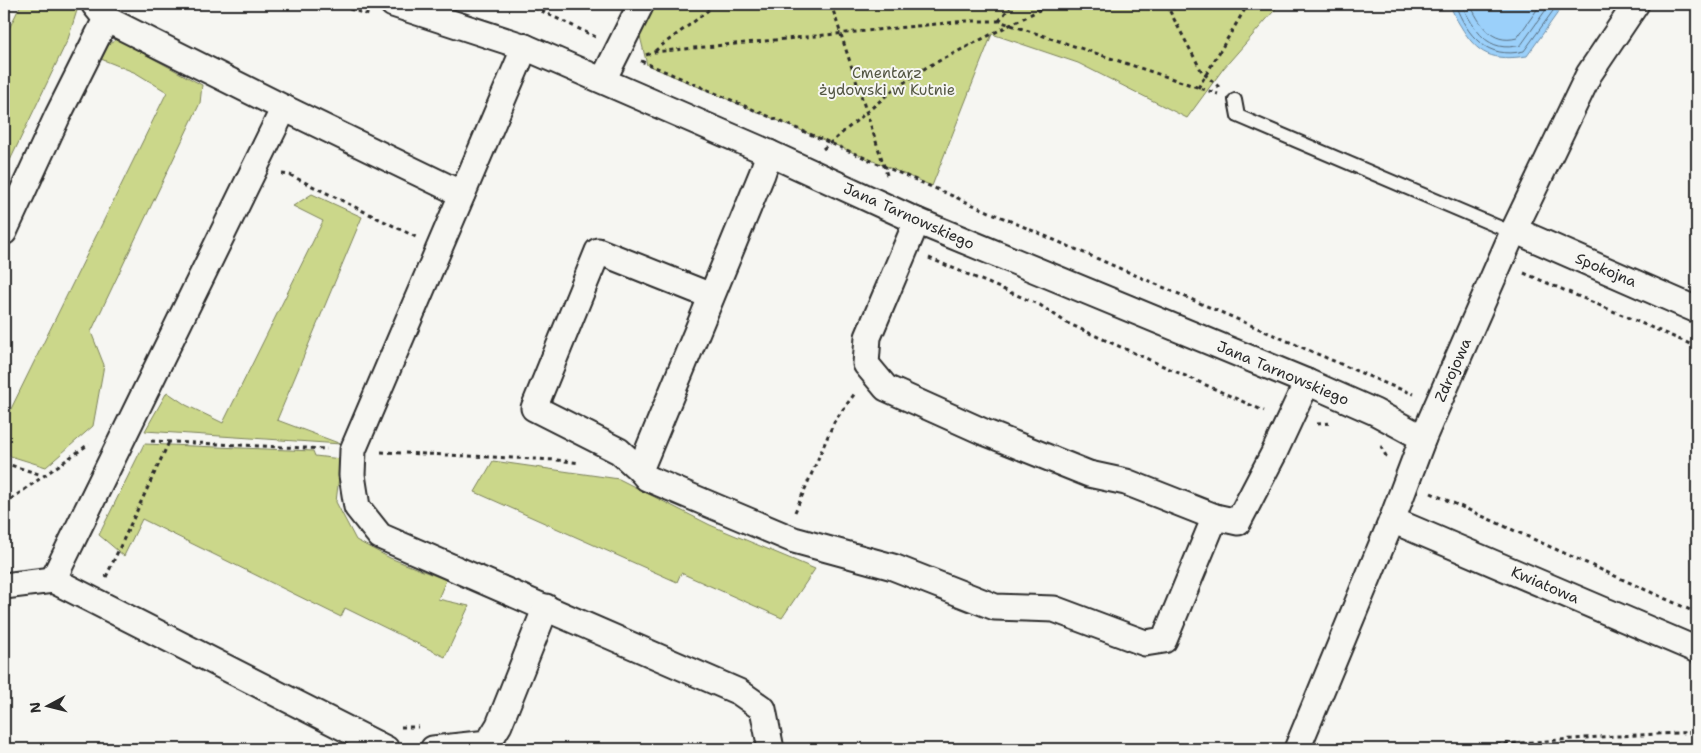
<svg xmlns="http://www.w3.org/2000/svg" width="1701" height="753" viewBox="0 0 1701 753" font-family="'Shantell Sans',sans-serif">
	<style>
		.green { fill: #cbd78a; stroke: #7b815a }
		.water { fill: #9bd0fa; stroke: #6e8ea7 }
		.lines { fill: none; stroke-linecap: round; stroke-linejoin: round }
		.shore { stroke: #586d7e; stroke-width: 1 }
		.lane-casing { stroke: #2b2b2b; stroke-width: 16 }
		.street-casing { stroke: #2b2b2b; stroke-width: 29 }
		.path { stroke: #2b2b2b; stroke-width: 3; stroke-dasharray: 4 4; stroke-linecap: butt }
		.lane { stroke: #f6f6f2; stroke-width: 12 }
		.street { stroke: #f6f6f2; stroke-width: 25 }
		.labels { text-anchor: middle; stroke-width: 4; stroke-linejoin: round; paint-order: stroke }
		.park-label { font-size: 15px; fill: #535643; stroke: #f6f6f2 }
		.street-label { font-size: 15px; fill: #2b2b2b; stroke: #f6f6f2 }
	</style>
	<rect width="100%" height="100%" fill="#f6f6f2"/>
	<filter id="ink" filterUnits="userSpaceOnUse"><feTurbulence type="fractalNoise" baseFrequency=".02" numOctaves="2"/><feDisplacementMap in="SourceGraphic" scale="10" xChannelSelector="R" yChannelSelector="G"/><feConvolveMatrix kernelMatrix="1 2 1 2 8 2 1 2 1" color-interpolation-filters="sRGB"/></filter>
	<g filter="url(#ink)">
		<g class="green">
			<polygon points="21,4 79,4 68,39 4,173 4,39"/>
			<polygon points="653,4 1280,4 1223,69 1187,118 1078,63 992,34 932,186 647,65 639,32"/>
			<polygon points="117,39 202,85 200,103 91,332 104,365 93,426 46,467 4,454 4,423 167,92 136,73 101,59 101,50"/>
			<polygon points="312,194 362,217 277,420 341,444 145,431 167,392 186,405 223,423 323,221 293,206"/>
			<polygon points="144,444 313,451 315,456 341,459 336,502 356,540 390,558 446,580 438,599 469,606 445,657 345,608 341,617 142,519 124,556 99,535"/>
			<polygon points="493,461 619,479 710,525 815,569 782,618 681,573 677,582 475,492"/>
		</g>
		<path class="water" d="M1450 4H1564L1527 56C1493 61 1478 56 1460 25 1456 19 1452 11 1450 4Z"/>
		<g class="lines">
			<g class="shore">
				<path d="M1455 4C1467 36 1487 60 1524 51L1558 4"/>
				<path d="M1461 4C1475 30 1487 54 1521 45L1550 4"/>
				<path d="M1470 4C1479 23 1491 45 1517 38L1541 4"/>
			</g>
			<defs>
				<polyline id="lane" points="1235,100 1238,116 1513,233"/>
				<g id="street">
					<polyline points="393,4 525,47 769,153 917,221 1307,382 1375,412 1423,438"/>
					<polyline points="525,47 353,450 352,475 357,507 380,536 739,692 763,709 771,749"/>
					<polyline points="603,80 641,4"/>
					<polyline points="284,108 462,194"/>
					<polyline points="769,153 762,174 640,470 647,478 794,540 893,567 995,607 1054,609 1145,643 1164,640 1215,517"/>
					<polyline points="917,221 868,337 866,364 886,388 984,432 1089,474 1126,482 1215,517 1238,522 1274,453 1307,382"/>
					<polyline points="1514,230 1697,310"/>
					<polyline points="4,232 58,115 106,19"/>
					<polyline points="640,470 619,451 534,408 598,251 711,296"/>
					<polyline points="1392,520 1697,650"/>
					<polyline points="53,580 284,108 106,19 94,4"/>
					<polyline points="4,586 53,580 386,749"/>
					<polyline points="433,749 488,743"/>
					<polyline points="490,749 488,743 499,725 546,607"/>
					<polyline points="1297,749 1392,520 1423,438 1514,230 1589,74 1636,4"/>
				</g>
			</defs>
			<use href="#lane" class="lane-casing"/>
			<use href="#street" class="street-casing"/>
			<g class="path">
				<polyline points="334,4 369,15"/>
				<polyline points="527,4 596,37"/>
				<polyline points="831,4 888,178"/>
				<polyline points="1166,4 1202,72 1219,87"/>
				<polyline points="1694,4 1697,5"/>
				<polyline points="999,21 1012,4"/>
				<path d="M655 51C674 35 696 22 715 4"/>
				<polyline points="646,55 654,52 967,21 999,21 1218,94"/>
				<polyline points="641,61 1389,385 1414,394"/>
				<polyline points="1198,88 1248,4"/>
				<polyline points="823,149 893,90 927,67 1051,4"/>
				<polyline points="282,174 290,175 416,237"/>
				<polyline points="929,258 1040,305 1067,323 1264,411"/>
				<polyline points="1524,273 1697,347"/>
				<polyline points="1317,424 1331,423"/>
				<polyline points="151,441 327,449"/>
				<polyline points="1381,446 1387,458"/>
				<polyline points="381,452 557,460 580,463"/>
				<polyline points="4,463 42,475"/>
				<polyline points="1431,493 1697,613"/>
				<polyline points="4,504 89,444"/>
				<polyline points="4,509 6,518 4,530"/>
				<polyline points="795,512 834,422 855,393"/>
				<polyline points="106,577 169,442"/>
				<polyline points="401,727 418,727"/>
				<polyline points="1441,749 1599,737 1697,732"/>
			</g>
			<use href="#lane" class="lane"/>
			<use href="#street" class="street"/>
		</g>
	</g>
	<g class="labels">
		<g class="park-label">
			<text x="887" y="78">Cmentarz<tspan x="887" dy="17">żydowski w Kutnie</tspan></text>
		</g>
		<g class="street-label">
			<text transform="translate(909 216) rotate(24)" y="5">Jana Tarnowskiego</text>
			<text transform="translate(1606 270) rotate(23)" y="5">Spokojna</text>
			<text transform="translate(1453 370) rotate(-66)" y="5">Zdrojowa</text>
			<text transform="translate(1283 373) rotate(23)" y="5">Jana Tarnowskiego</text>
			<text transform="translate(1545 585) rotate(23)" y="5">Kwiatowa</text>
		</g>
	</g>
	<rect width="1701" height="753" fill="none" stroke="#f6f6f2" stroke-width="20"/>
	<rect x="10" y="10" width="1681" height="733" fill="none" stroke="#2b2b2b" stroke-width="2" filter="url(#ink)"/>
	<g transform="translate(48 706) rotate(263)" stroke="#f6f6f2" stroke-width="4" paint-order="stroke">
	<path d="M0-4L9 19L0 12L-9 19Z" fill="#2b2b2b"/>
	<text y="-8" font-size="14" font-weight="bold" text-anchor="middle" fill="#2b2b2b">N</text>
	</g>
</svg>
